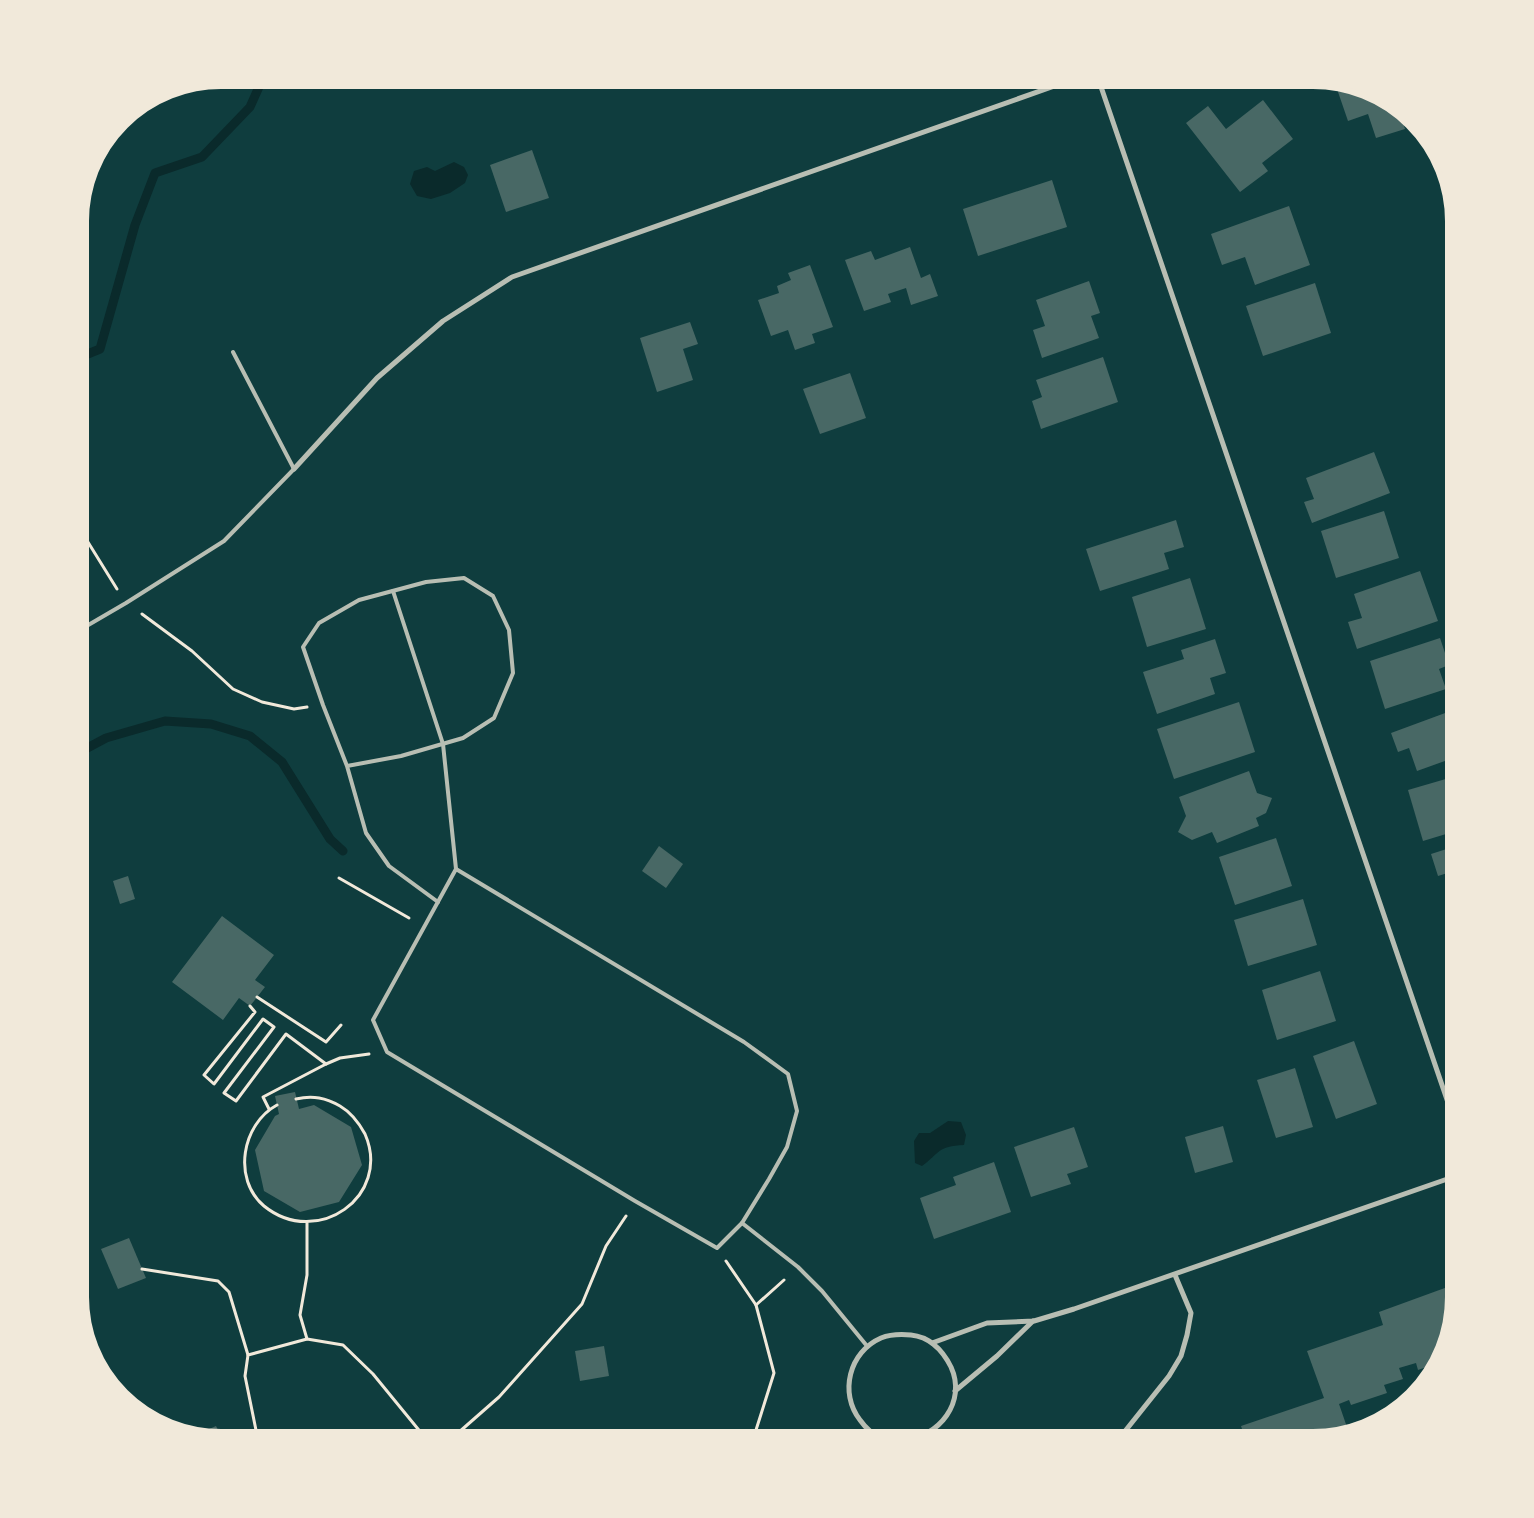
<svg xmlns="http://www.w3.org/2000/svg" width="1534" height="1518" viewBox="0 0 1534 1518" font-family="'Fira Sans',sans-serif">
	<style>
		.water { fill: #0a2a2b }
		.lines { fill: none; stroke-linecap: round; stroke-linejoin: round }
		.stream { stroke: #0a2a2b; stroke-width: 9 }
		.building { fill: #486865 }
		.path { stroke: #f1e9da; stroke-width: 3 }
		.service { stroke: #b8beb3; stroke-width: 4 }
		.minor { stroke: #b8beb3; stroke-width: 5 }
		.rim { fill: none; stroke: #f1e9da; stroke-width: 6 }
	</style>
	<rect width="100%" height="100%" fill="#0f3d3e"/>
	<g class="water">
		<polygon points="454,162 464,167 468,175 465,183 450,193 431,199 417,196 410,184 414,171 427,167 435,171"/>
		<path d="M948 1121 961 1122 966 1135 964 1145C937 1146 940 1153 922 1166L915 1163 914 1141 919 1133H930Z"/>
	</g>
	<g class="lines">
		<g class="stream">
			<polyline points="78,358 100,349 135,225 155,173 202,157 250,107 263,78"/>
			<polyline points="78,753 106,738 165,721 211,724 250,736 282,762 330,839 343,851"/>
		</g>
	</g>
	<g class="building">
		<polygon points="774,78 785,78 775,81"/>
		<polygon points="1350,85 1376,92 1399,109 1405,129 1376,138 1368,114 1348,121 1337,89"/>
		<polygon points="1263,100 1293,139 1262,163 1268,171 1240,192 1186,123 1208,106 1226,129"/>
		<polygon points="532,150 549,198 506,212 490,165"/>
		<polygon points="1052,180 1067,227 978,256 963,209"/>
		<polygon points="1289,206 1310,265 1255,285 1245,257 1222,265 1211,234"/>
		<polygon points="910,247 921,278 930,274 938,296 911,305 906,288 888,294 891,302 864,311 845,260 871,251 875,260"/>
		<polygon points="810,265 833,327 812,334 815,343 795,350 788,330 771,336 758,300 779,293 777,286 791,280 788,273"/>
		<polygon points="1089,281 1100,313 1091,316 1099,338 1042,358 1033,330 1045,326 1036,300"/>
		<polygon points="1315,283 1331,333 1263,356 1246,306"/>
		<polygon points="690,322 698,344 683,349 693,380 657,392 640,338"/>
		<polygon points="1103,357 1118,402 1041,429 1032,401 1042,397 1036,380"/>
		<polygon points="850,373 866,418 820,434 803,389"/>
		<polygon points="1374,452 1390,493 1312,523 1304,502 1314,499 1306,478"/>
		<polygon points="1384,511 1399,558 1336,578 1321,531"/>
		<polygon points="1176,520 1184,547 1164,553 1169,569 1100,591 1086,549"/>
		<polygon points="1420,571 1438,621 1357,649 1348,622 1362,618 1354,594"/>
		<polygon points="1190,578 1206,629 1147,647 1132,597"/>
		<polygon points="1440,638 1449,665 1439,669 1446,689 1385,709 1370,661"/>
		<polygon points="1215,639 1226,673 1210,678 1215,694 1157,714 1143,672 1184,659 1181,650"/>
		<polygon points="1239,702 1255,752 1174,779 1157,729"/>
		<polygon points="1456,709 1456,757 1417,771 1409,748 1398,752 1391,733"/>
		<polygon points="1249,771 1257,793 1272,798 1266,813 1256,818 1259,826 1217,843 1212,832 1192,840 1178,832 1186,816 1179,797"/>
		<polygon points="1456,776 1456,831 1423,841 1408,790"/>
		<polygon points="1276,838 1292,886 1235,905 1219,857"/>
		<polygon points="659,846 683,864 666,888 642,871"/>
		<polygon points="1456,846 1456,877 1454,871 1438,876 1431,854"/>
		<polygon points="128,876 135,899 120,904 113,881"/>
		<polygon points="1303,899 1317,945 1248,966 1234,920"/>
		<polygon points="222,916 274,955 255,980 265,987 250,1006 239,998 223,1020 172,982"/>
		<polygon points="1320,971 1336,1021 1277,1040 1262,990"/>
		<polygon points="1354,1041 1377,1104 1336,1119 1313,1056"/>
		<polygon points="1295,1068 1313,1127 1276,1138 1257,1080"/>
		<polygon points="295,1092 299,1109 314,1105 351,1127 362,1165 339,1202 300,1212 264,1191 255,1150 275,1116 279,1114 275,1096"/>
		<polygon points="1223,1126 1233,1162 1195,1173 1185,1137"/>
		<polygon points="1074,1127 1088,1167 1067,1174 1071,1184 1031,1197 1014,1147"/>
		<polygon points="994,1162 1011,1212 934,1239 920,1198 956,1185 953,1177"/>
		<polygon points="129,1238 146,1278 118,1289 101,1249"/>
		<polygon points="1453,1285 1456,1297 1445,1352 1438,1363 1418,1370 1416,1363 1399,1368 1403,1379 1384,1385 1387,1393 1351,1405 1349,1400 1339,1404 1349,1433 1313,1440 1221,1440 1243,1432 1241,1426 1324,1398 1307,1351 1383,1325 1379,1312"/>
		<polygon points="604,1346 609,1376 580,1381 575,1351"/>
		<polygon points="216,1426 223,1440 196,1435"/>
	</g>
	<g class="lines">
		<g class="path">
			<polyline points="78,526 117,589"/>
			<polyline points="142,614 192,651 233,689 262,702 294,709 307,707"/>
			<polyline points="339,878 409,918"/>
			<polyline points="257,997 326,1042 341,1025"/>
			<polyline points="250,1006 255,1012 204,1075 214,1084 263,1019 274,1027 224,1093 236,1101 286,1034 326,1064"/>
			<path d="M277 1105C242 1124 232 1179 264 1206 317 1249 392 1196 365 1134 359 1123 352 1113 340 1106 326 1098 313 1095 296 1099"/>
			<polyline points="269,1109 263,1097 326,1064 340,1058 369,1054"/>
			<polyline points="726,1261 756,1305 774,1373 756,1430 750,1440"/>
			<polyline points="142,1269 218,1281 229,1292 248,1355"/>
			<polyline points="756,1305 784,1280"/>
			<polyline points="307,1339 343,1345 373,1374 427,1440"/>
			<polyline points="258,1440 245,1376 248,1355 307,1339 300,1315 307,1275 307,1223"/>
			<polyline points="450,1440 499,1397 582,1304 606,1246 626,1216"/>
		</g>
		<g class="service">
			<polyline points="393,591 443,744 456,869"/>
			<polyline points="78,631 126,603 224,541 294,469 233,352"/>
			<polyline points="347,766 401,756 463,738 494,718 513,673 509,630 493,596 464,578 426,582 359,600 319,623 303,647 323,705 347,766 366,833 389,866 438,902"/>
			<polygon points="456,869 744,1042 788,1074 797,1111 787,1147 769,1179 742,1223 717,1248 635,1201 387,1052 373,1020"/>
			<polyline points="742,1223 798,1267 822,1291 867,1346"/>
		</g>
		<g class="minor">
			<polyline points="1098,78 1456,1126"/>
			<polyline points="294,469 377,378 443,321 512,277 1077,78"/>
			<polyline points="932,1343 987,1323 1034,1321 1074,1309 1456,1176"/>
			<polyline points="955,1391 997,1356 1033,1321"/>
			<path d="M895 1440C891 1439 885 1439 880 1437 872 1434 865 1427 860 1420 839 1393 849 1352 881 1338 891 1334 901 1334 911 1335 930 1337 943 1351 951 1367 967 1402 939 1437 904 1440"/>
			<polyline points="1118,1440 1169,1376 1181,1356 1187,1335 1191,1313 1175,1275"/>
		</g>
	</g>
	<path d="M0 0H1534V1518H0ZM221 86H1313A135 135 0 0 1 1448 221V1297A135 135 0 0 1 1313 1432H221A135 135 0 0 1 86 1297V221A135 135 0 0 1 221 86Z" fill="#f1e9da" fill-rule="evenodd"/>
	<path class="rim" d="M221 86H1313A135 135 0 0 1 1448 221V1297A135 135 0 0 1 1313 1432H221A135 135 0 0 1 86 1297V221A135 135 0 0 1 221 86Z"/>
</svg>
